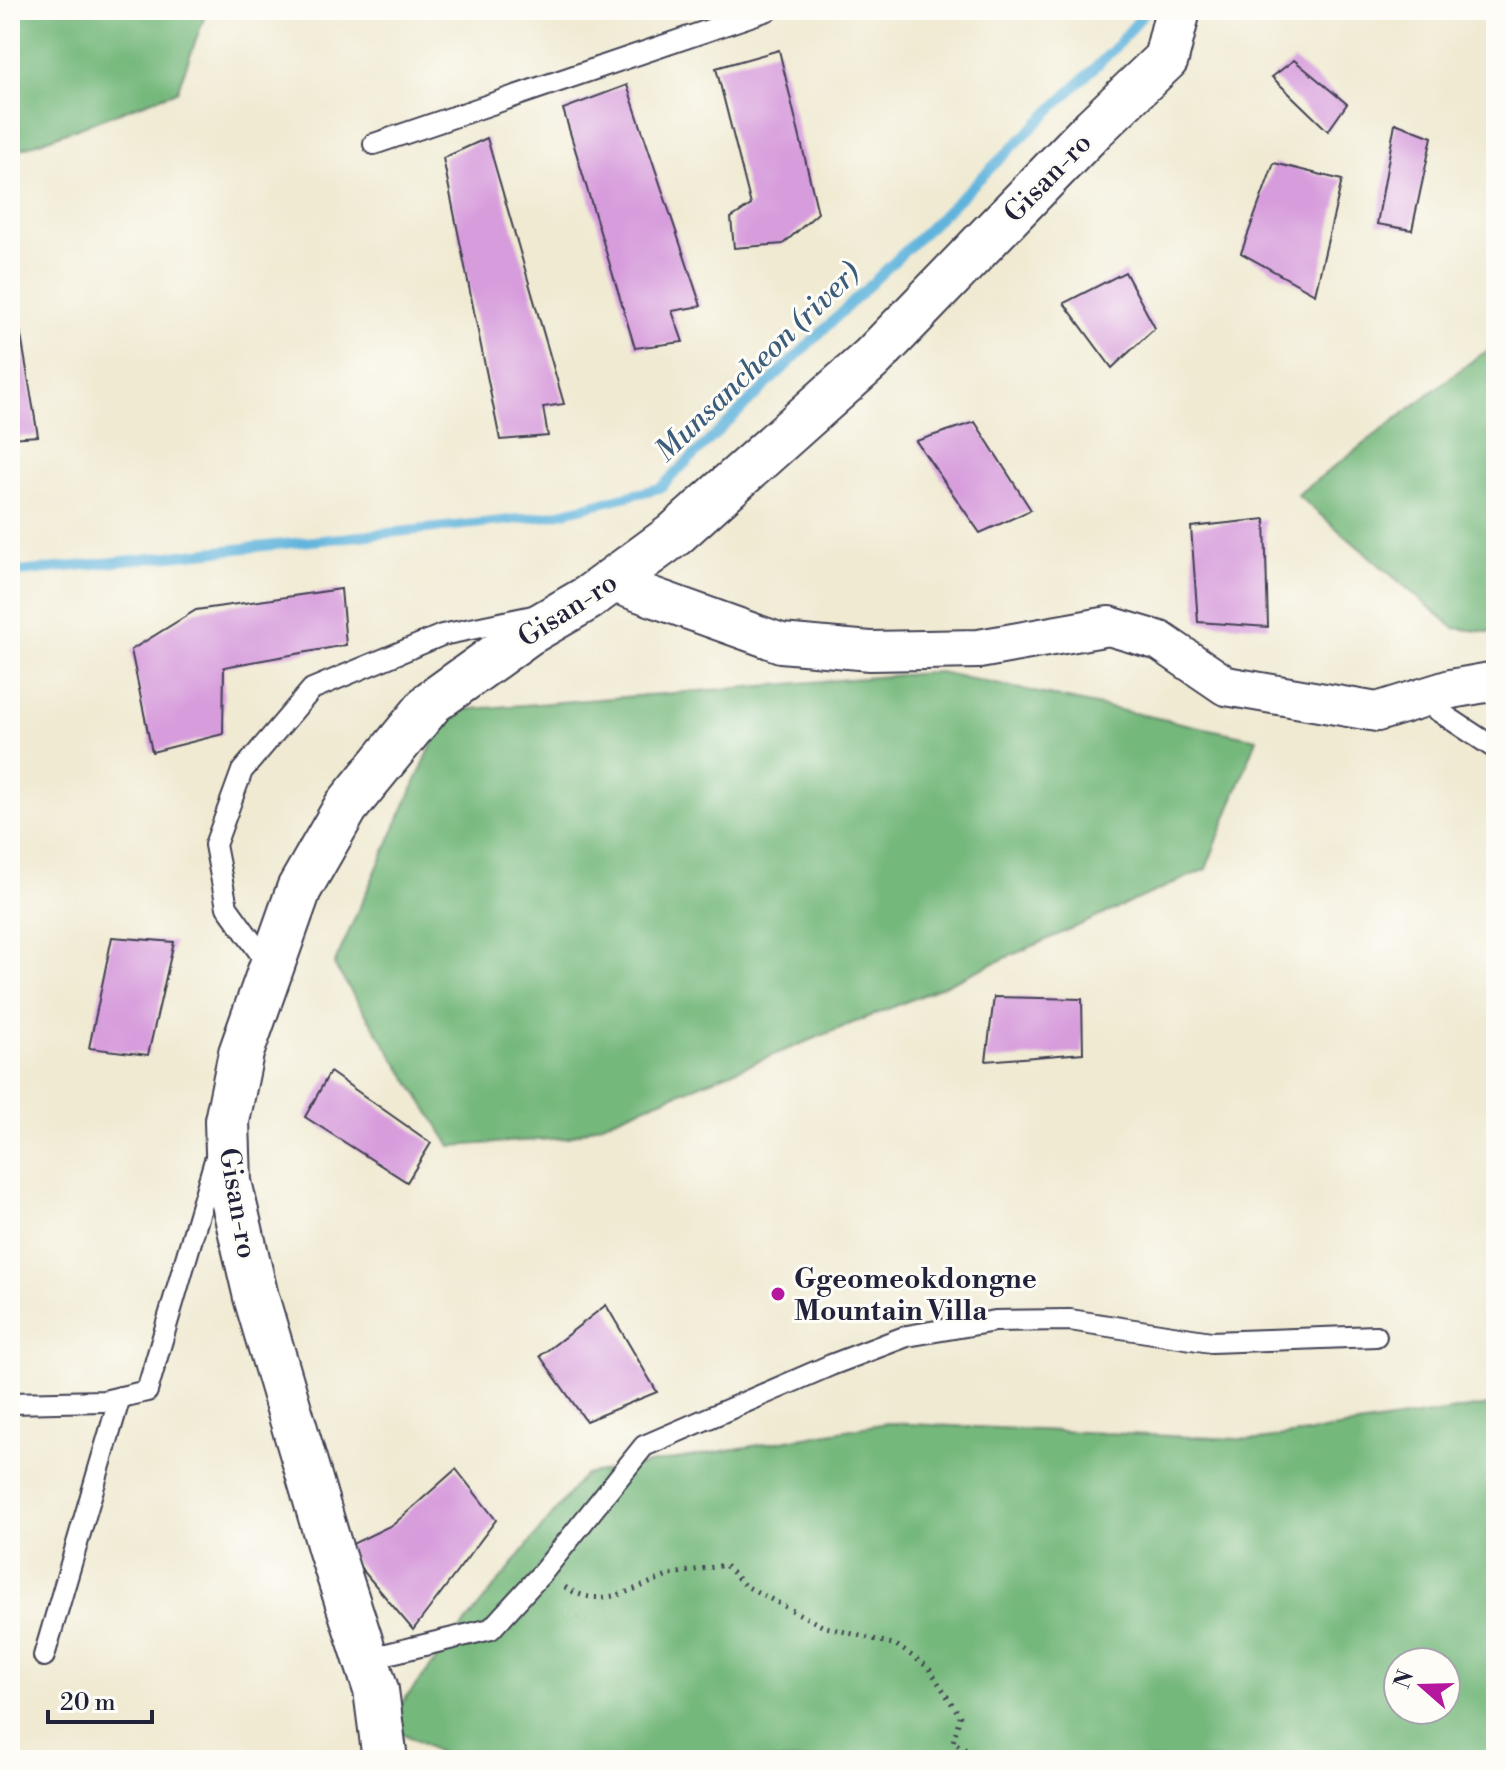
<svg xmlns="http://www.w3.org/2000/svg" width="1506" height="1770" viewBox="0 0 1506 1770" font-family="'Libre Bodoni',serif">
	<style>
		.forest { fill: #75b87b; stroke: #4c6d5b; stroke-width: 2; fill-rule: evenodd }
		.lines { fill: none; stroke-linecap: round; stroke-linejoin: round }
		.stream { stroke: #60b4dc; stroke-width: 10 }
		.building { fill: #d79cdc }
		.service-casing { stroke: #414052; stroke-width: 24 }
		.minor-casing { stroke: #414052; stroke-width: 42 }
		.secondary-casing { stroke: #414052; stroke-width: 48 }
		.path { stroke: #414052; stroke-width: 5; stroke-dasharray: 2 6; stroke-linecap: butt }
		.service { stroke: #fff; stroke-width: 20 }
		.minor { stroke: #fff; stroke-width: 38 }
		.secondary { stroke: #fff; stroke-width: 44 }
		.poi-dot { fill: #b5179e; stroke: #fdfcf7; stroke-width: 3 }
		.labels { text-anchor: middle; stroke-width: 6; stroke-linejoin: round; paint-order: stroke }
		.street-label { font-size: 28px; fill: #22223b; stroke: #fdfcf7 }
		.poi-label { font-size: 28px; font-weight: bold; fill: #22223b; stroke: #fdfcf7; text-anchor: start }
		.water-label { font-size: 30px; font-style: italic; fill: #3b5c7b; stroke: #fdfcf7 }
	</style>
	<rect width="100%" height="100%" fill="#fdfcf7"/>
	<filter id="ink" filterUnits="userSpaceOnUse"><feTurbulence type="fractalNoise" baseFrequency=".0125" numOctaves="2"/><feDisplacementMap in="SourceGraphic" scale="16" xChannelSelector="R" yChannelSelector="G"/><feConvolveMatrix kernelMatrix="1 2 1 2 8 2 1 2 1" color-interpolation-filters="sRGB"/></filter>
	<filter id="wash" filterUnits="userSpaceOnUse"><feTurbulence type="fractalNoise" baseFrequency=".006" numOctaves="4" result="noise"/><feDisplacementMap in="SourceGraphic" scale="32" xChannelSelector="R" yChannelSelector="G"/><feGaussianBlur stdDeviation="1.8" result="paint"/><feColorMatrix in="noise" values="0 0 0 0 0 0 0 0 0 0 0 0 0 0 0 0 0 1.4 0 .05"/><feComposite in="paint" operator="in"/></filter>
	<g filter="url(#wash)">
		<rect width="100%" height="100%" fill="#f0ead2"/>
		<g class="forest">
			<polygon points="10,10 207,10 177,91 10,153"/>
			<polygon points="1496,346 1496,633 1454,628 1297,495 1477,357"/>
			<polygon points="939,672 1257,739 1206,869 920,996 567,1138 451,1146 334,965 447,711"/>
			<path d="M1496 1404V1760H453L385 1724 584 1475 887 1423 1259 1440ZM1398 1662H1446V1710H1398Z"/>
		</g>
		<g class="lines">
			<polyline class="stream" points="10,573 548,516 660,488 1113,50 1147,10"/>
		</g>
		<g id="blocks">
			<g class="building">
				<polygon points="1431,10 1496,10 1496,16 1430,15"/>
				<polygon points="779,50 818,213 783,244 734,248 731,218 751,205 716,68"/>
				<polygon points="1294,60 1347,104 1328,131 1272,77"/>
				<polygon points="627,85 701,306 672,311 683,342 635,348 563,109"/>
				<polygon points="1395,123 1432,137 1412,230 1377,224"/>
				<polygon points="487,138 564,404 543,407 548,436 500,440 443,158"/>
				<polygon points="1274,163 1342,180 1315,294 1241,253"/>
				<polygon points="1125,272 1155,328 1112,368 1064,303"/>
				<polygon points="10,282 12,282 38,436 10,438"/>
				<polygon points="975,422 1031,510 980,533 916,441"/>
				<polygon points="1265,519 1268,627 1198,622 1191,527"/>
				<polygon points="341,589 346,645 224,667 223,734 152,752 131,650 196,610"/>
				<polygon points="112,937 174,942 148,1055 89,1048"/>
				<polygon points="994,997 1082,999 1083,1053 986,1061"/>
				<polygon points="330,1072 431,1143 407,1182 305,1117"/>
				<polygon points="606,1305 657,1392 586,1421 540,1356"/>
				<polygon points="456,1469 496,1520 413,1630 344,1548 394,1524"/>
			</g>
		</g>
	</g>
	<g filter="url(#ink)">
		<use href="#blocks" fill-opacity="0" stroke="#414052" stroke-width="2"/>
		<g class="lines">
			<defs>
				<g id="service">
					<polyline points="374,144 768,10"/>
					<polyline points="1420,699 1496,749"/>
					<polyline points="270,967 227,907 215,845 242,771 312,689 442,635 533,616"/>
					<polyline points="10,1403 104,1401 147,1391 215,1160"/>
					<polyline points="44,1656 120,1397"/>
					<polyline points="366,1659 491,1629 543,1572 644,1446 831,1365 907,1336 995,1321 1070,1320 1211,1342 1376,1336"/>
				</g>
				<polyline id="minor" points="611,582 781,643 870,651 979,649 1109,626 1160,641 1226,686 1377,712 1451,689 1496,681"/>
				<polyline id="secondary" points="385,1760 376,1690 331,1551 256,1297 229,1182 227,1121 241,1053 299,889 346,807 432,702 528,633 588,598 674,535 872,358 1094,128 1166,59 1178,10"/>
			</defs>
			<use href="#service" class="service-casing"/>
			<use href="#minor" class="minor-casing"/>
			<use href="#secondary" class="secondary-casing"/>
			<path class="path" d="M565 1587C602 1611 632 1588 668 1576 686 1570 706 1569 725 1565L744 1585 822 1626 896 1645 928 1667 960 1716 953 1742 983 1760"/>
			<use href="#service" class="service"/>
			<use href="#minor" class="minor"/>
			<use href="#secondary" class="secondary"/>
		</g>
	</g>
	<circle class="poi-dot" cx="778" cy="1294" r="8"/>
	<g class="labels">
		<g class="street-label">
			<text transform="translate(1047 177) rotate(-46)" y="10">Gisan-ro</text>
			<text transform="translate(567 609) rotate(-33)" y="10">Gisan-ro</text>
			<text transform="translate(239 1203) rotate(80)" y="10">Gisan-ro</text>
		</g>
		<g class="poi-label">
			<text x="794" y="1288">Ggeomeokdongne<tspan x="794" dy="32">Mountain Villa</tspan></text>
		</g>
		<g class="water-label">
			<text transform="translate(757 362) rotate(-44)" y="10">Munsancheon (river)</text>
		</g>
	</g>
	<rect width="1506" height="1770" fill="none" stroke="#fdfcf7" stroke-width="40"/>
	<g transform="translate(1422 1686) rotate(290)"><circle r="38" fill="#fdfcf7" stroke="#a5a5ac" stroke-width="2"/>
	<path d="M0-6L14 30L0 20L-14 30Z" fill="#b5179e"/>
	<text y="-12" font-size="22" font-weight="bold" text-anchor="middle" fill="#22223b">N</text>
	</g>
	<path d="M48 1710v12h104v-12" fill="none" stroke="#22223b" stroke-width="4"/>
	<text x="60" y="1710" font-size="24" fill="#22223b" stroke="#fdfcf7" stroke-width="6" paint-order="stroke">20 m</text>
</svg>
